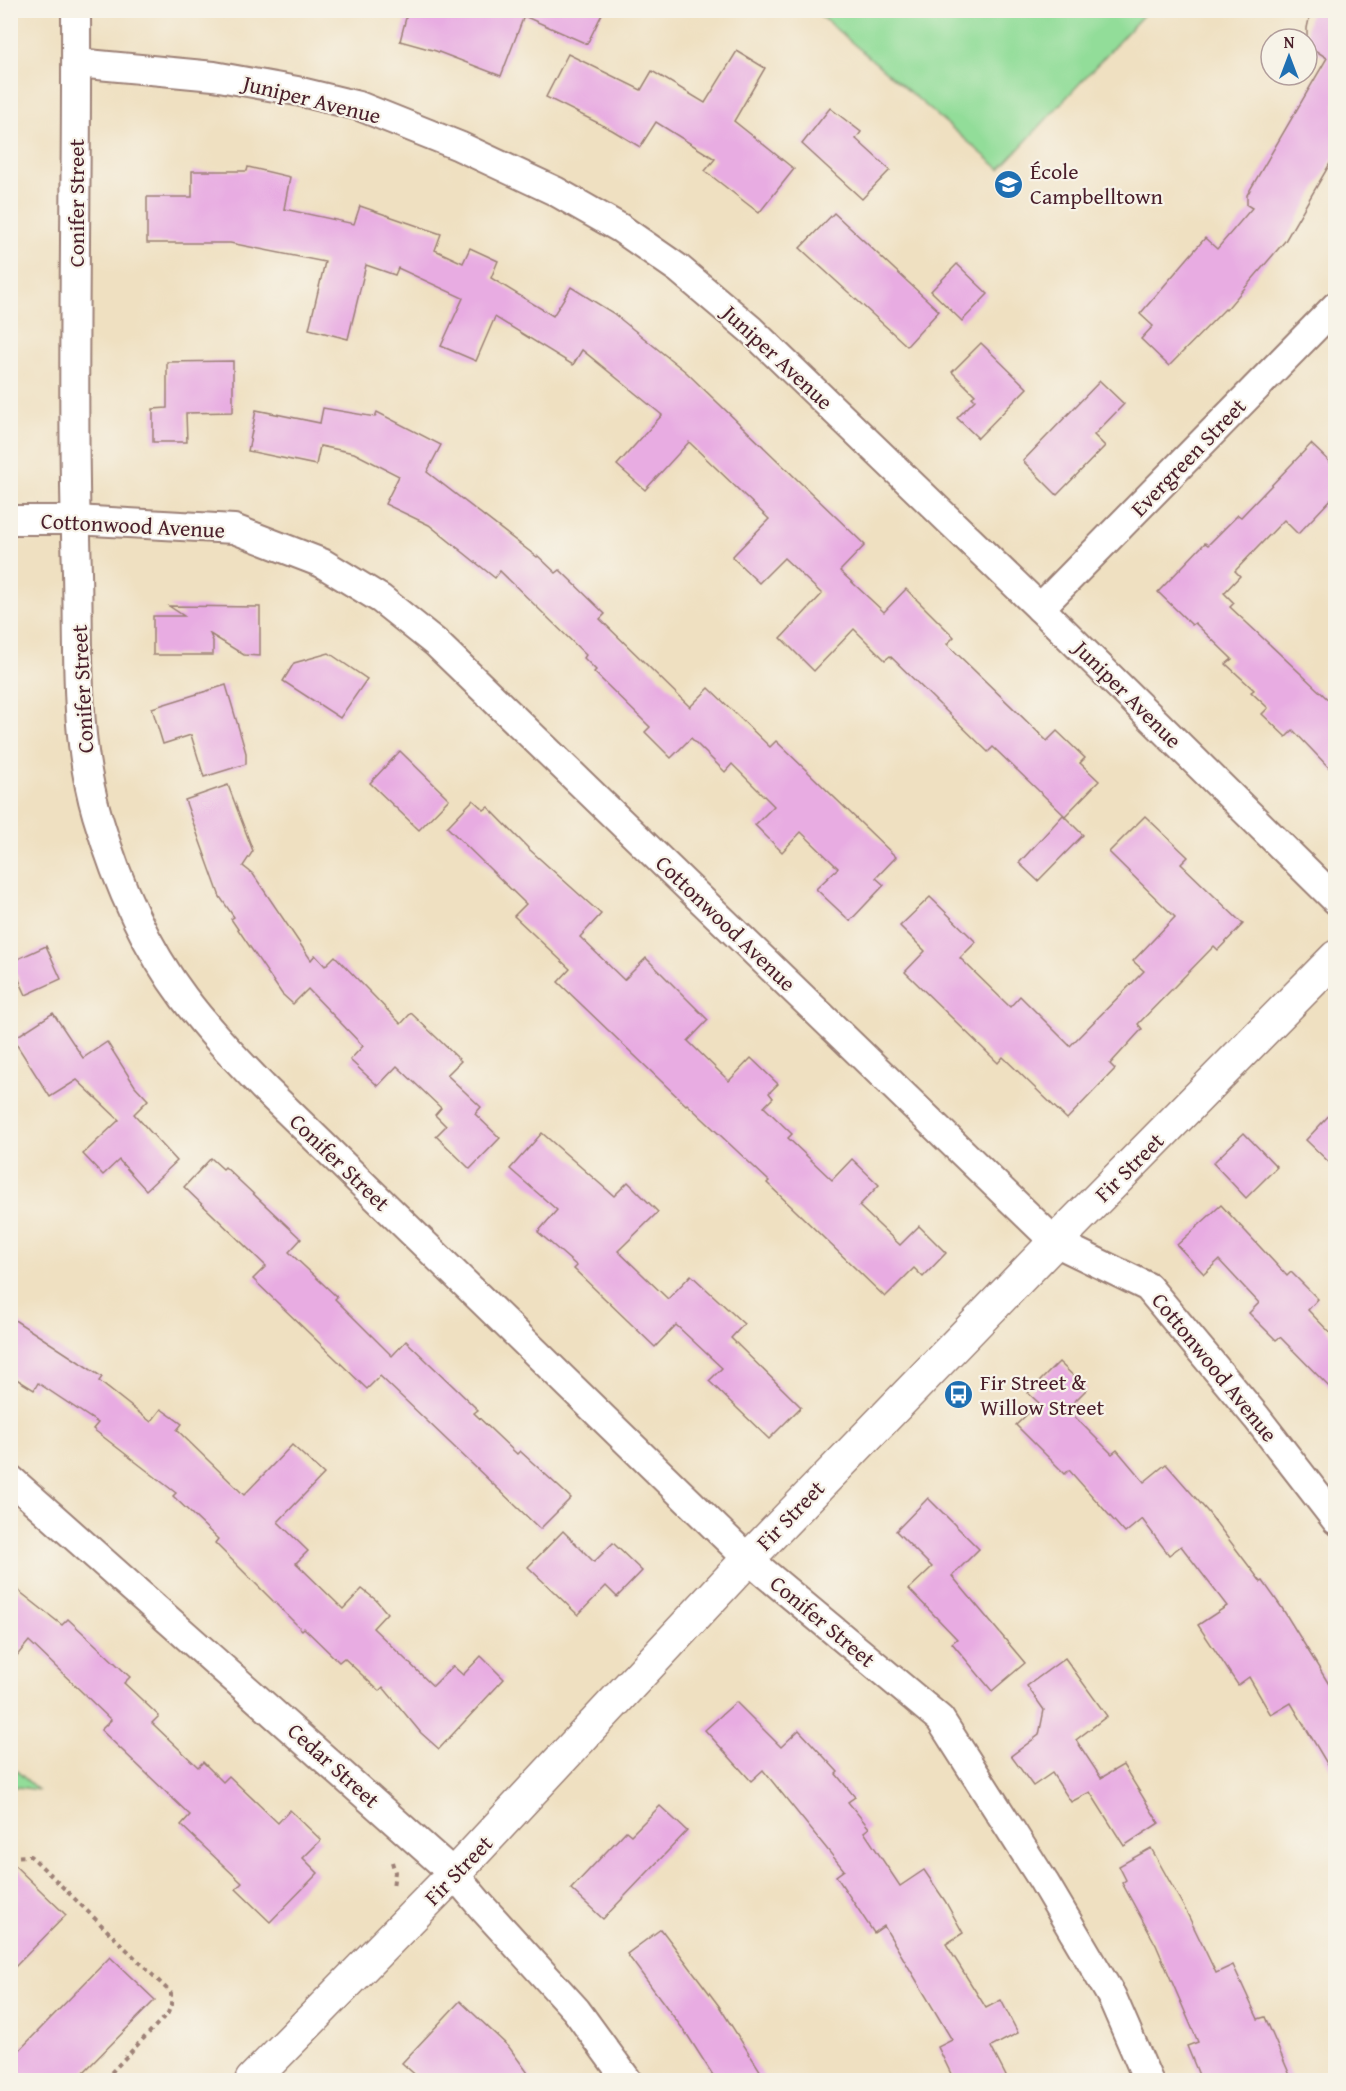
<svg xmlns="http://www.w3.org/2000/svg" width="1346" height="2091" viewBox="0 0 1346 2091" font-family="'Gentium Book Plus',serif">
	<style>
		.green { fill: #92dd99; stroke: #6e7e62; stroke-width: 1.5 }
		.building { fill: #e8ace2 }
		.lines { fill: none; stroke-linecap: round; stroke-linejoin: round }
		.minor-casing { stroke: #9c8076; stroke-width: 32 }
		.tertiary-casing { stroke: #9c8076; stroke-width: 36 }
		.path { stroke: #9c8076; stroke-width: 4; stroke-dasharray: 4.5 4.5; stroke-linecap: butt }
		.minor { stroke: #fff; stroke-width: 28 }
		.tertiary { stroke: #fff; stroke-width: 33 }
		.labels { text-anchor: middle; stroke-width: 4.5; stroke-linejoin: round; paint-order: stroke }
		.street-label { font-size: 22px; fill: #4a1f2b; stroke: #f7f3e8 }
		.poi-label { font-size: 22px; fill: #4a1f2b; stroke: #f7f3e8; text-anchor: start }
	</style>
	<rect width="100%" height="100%" fill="#f7f3e8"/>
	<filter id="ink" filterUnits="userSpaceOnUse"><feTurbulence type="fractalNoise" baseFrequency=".0167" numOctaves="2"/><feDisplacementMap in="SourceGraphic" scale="12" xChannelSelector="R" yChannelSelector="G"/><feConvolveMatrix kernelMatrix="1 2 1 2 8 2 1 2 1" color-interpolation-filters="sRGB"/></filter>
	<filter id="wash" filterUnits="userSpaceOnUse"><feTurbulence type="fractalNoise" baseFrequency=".008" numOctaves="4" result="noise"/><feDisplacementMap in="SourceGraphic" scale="24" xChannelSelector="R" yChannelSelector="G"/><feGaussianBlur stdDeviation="1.35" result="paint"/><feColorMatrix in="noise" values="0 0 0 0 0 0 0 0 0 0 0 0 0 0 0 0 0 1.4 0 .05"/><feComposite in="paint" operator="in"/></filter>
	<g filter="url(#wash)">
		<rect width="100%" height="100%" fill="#efe0c1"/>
		<g class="green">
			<polygon points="815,11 1147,11 1000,169"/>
			<polygon points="11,1766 38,1790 11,1786"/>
		</g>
		<g id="blocks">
			<g class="building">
				<polygon points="408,10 604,10 587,44 524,16 501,76 436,51 400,41"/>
				<polygon points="1311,10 1335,10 1335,155 1285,241 1226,310 1225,309 1169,366 1141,339 1153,326 1140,314 1205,238 1217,249 1252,208 1247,205 1247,195 1327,58 1307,45 1307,28"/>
				<polygon points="737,51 765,68 734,121 794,169 759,213 705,171 715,159 656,122 640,147 612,130 546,97 568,54 641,90 652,71 705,103"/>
				<polygon points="830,108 861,132 856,139 890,170 862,199 802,144"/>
				<polygon points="248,167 290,177 284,209 354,224 360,206 441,234 435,250 463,263 470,248 498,261 491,278 553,316 571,287 613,313 686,372 865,545 840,571 884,612 906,589 954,637 947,644 1047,741 1057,731 1085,758 1080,763 1099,781 1065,816 993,747 988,752 890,656 885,660 854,629 814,671 781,638 822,594 784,558 759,583 732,557 769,519 689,442 645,490 617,465 662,415 582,350 573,365 495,317 476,361 441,346 463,298 398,268 395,275 366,265 348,339 309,329 325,262 230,243 147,243 147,197 192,197 192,171 247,171"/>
				<polygon points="834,213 939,311 907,346 800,248"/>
				<polygon points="957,264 988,294 962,321 931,291"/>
				<polygon points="981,343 1027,388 978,438 957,418 975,400 972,397 975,395 952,372"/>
				<polygon points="233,361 233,412 186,413 187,442 153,442 153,409 167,408 167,362"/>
				<polygon points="1100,381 1124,404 1094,435 1105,446 1057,495 1023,461"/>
				<polygon points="323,408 375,417 377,412 441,445 427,472 537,557 538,556 556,573 560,570 605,614 600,619 690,707 709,688 770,747 776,741 896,857 876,878 884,885 850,921 816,889 838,868 801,832 782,852 755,825 774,806 732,764 725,772 691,738 671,758 645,732 650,727 594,672 596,670 584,658 586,655 500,571 495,578 429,525 385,504 399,476 354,453 320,446 316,465 248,451 256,410 320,423"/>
				<polygon points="1311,444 1335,467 1335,495 1298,534 1284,520 1235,571 1240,576 1224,593 1234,603 1230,607 1335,706 1335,774 1293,730 1286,737 1262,714 1268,708 1251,692 1254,690 1226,664 1232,659 1195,623 1192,625 1158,592 1205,543 1208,545 1238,515 1241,517"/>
				<polygon points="169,606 260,607 260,656 244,655 210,634 213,641 213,655 153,655 153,616 184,616"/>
				<polygon points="329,653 367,679 340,718 283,681 294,663"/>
				<polygon points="226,685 246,753 246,764 204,777 191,735 163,744 152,708"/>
				<polygon points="400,751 449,799 419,830 370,783"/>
				<polygon points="228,785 253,851 243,866 253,874 311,960 315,955 325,966 335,956 401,1024 411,1013 461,1061 447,1075 481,1107 475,1114 500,1138 470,1169 436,1136 446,1126 435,1115 441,1108 397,1066 378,1086 350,1060 363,1046 308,989 293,1004 282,994 231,919 234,917 220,897 185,800"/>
				<polygon points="473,800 484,810 488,807 530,850 601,914 580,937 624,980 646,958 708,1020 688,1041 729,1081 751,1058 778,1084 769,1093 773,1098 764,1107 792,1134 788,1138 832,1180 852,1159 879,1185 859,1206 900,1245 919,1226 946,1253 923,1277 914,1268 885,1297 767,1183 769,1181 687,1104 686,1105 558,982 570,969 514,916 526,904 447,827"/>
				<polygon points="1063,815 1083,835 1038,881 1019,863"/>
				<polygon points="1145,816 1188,857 1181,864 1243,924 1218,950 1214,946 1138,1024 1142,1029 1110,1064 1115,1069 1067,1119 1003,1057 998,1063 905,972 925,951 900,926 930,897 976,942 960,958 1010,1007 1020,996 1070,1046 1144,971 1133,961 1175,917 1109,852"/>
				<polygon points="46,946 61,979 26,995 11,962"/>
				<polygon points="53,1013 83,1058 107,1042 135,1086 148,1100 134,1114 177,1161 146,1190 119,1160 103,1175 83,1154 119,1120 77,1080 50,1097 13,1039"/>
				<polygon points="1335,1109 1335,1168 1306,1140"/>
				<polygon points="542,1133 614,1196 628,1182 658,1212 618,1251 668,1299 691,1275 744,1324 731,1338 801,1407 769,1439 709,1381 722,1368 676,1325 655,1347 574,1269 577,1266 538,1232 557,1210 510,1169"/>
				<polygon points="1244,1133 1277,1167 1246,1198 1213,1163"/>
				<polygon points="211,1158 223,1169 225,1167 301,1239 289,1252 337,1297 335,1299 392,1356 406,1341 478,1410 474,1413 517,1454 520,1451 571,1498 540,1529 380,1376 367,1389 253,1279 266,1266 184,1187"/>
				<polygon points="1221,1205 1287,1276 1291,1272 1318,1299 1308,1310 1335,1338 1335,1393 1280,1337 1276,1340 1249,1313 1259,1303 1219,1260 1204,1274 1177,1245"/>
				<polygon points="10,1317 102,1377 99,1381 151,1422 161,1409 182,1424 177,1430 244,1495 292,1445 324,1474 278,1522 308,1551 296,1563 343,1609 362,1589 376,1600 387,1613 373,1628 433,1686 453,1666 463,1675 481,1656 504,1679 439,1749 421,1733 383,1687 379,1691 344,1658 339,1662 304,1628 302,1630 215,1543 218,1539 173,1496 176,1493 93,1429 98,1423 38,1383 34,1390 10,1375"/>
				<polygon points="1059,1362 1087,1389 1067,1409 1112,1454 1117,1450 1144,1482 1166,1464 1208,1512 1261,1582 1263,1581 1282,1608 1335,1694 1335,1777 1291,1703 1271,1715 1249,1677 1238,1685 1198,1625 1227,1606 1181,1546 1169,1555 1142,1519 1125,1533 1069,1470 1065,1474 1016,1425 1039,1403 1028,1393"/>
				<polygon points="928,1498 979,1549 952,1576 1025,1663 992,1691 952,1643 957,1639 909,1589 932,1567 896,1531"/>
				<polygon points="563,1531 594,1562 613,1543 642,1571 617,1597 606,1586 578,1615 528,1567"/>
				<polygon points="10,1584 62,1625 68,1619 130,1677 124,1683 159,1716 152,1723 198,1767 203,1762 223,1782 229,1776 278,1823 290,1810 321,1840 303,1858 318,1873 270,1922 236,1889 242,1883 181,1825 190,1815 101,1730 111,1720 29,1641 10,1664"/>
				<polygon points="1065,1658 1107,1716 1076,1740 1101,1778 1123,1765 1159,1823 1124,1846 1090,1792 1071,1802 1052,1773 1033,1786 1011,1756 1039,1735 1044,1710 1027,1686"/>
				<polygon points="736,1702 781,1747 799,1730 838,1772 836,1774 855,1797 848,1802 869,1828 864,1832 900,1886 924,1870 945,1901 963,1933 946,1944 986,2008 1001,2000 1018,2033 991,2047 1008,2080 954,2080 938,2047 952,2040 884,1926 874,1933 836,1876 844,1870 763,1770 751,1781 705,1730"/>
				<polygon points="660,1806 687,1831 603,1919 571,1889 626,1831 631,1835"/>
				<polygon points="1151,1848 1186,1911 1216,1973 1233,1965 1258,2019 1265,2017 1292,2080 1201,2080 1187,2046 1198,2042 1156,1945 1122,1883 1126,1880 1119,1866"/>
				<polygon points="10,1861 66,1915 10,1972"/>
				<polygon points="661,1929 719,2006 766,2080 716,2080 688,2036 627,1954"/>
				<polygon points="110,1957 155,2000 76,2080 10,2080 10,2060"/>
				<polygon points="460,2001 509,2047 533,2080 421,2080 402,2063"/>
			</g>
		</g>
	</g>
	<g filter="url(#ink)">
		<use href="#blocks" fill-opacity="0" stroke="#9c8076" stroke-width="1.5"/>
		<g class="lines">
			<defs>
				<g id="minor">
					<path d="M76 10C77 198 71 385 77 572 79 653 74 737 97 815 116 879 144 945 184 998 208 1030 235 1058 263 1087L748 1559 940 1719 1044 1882 1112 1997 1148 2080"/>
					<polyline points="77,63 214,76 297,91 359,106 459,146 555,191 620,228 679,269 751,330 1040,608 1336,900"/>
					<polyline points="10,520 75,520 234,529 322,563 381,599 436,643 1055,1242 1148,1287 1257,1418 1336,1520"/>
					<polyline points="1040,608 1336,306"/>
					<polyline points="10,1479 454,1874 481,1906 576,2010 627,2080"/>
				</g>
				<polyline id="tertiary" points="252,2080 454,1874 748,1559 1055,1242 1336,957"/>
			</defs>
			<use href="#minor" class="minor-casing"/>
			<use href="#tertiary" class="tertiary-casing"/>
			<g class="path">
				<polyline points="10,1857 30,1856 36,1861 171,1993 171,2005 168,2013 104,2080"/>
				<polyline points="392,1862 395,1872 393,1887"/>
			</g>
			<use href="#minor" class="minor"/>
			<use href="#tertiary" class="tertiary"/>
		</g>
	</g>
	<defs>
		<symbol id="school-disc" viewBox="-11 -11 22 22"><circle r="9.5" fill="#1f6fb2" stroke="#f7f3e8"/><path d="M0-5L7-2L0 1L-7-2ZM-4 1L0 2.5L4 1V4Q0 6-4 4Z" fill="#fff"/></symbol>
		<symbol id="bus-disc" viewBox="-11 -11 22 22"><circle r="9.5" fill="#1f6fb2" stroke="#f7f3e8"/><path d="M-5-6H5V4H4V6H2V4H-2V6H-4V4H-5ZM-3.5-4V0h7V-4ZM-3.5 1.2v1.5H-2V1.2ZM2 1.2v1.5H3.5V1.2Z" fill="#fff"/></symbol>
	</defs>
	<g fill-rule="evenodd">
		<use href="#school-disc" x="992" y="168" width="33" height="33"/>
		<use href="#bus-disc" x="942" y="1378" width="33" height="33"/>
	</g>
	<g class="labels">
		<g class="street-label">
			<text transform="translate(312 99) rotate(14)" y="8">Juniper Avenue</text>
			<text transform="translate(76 203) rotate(-90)" y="8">Conifer Street</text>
			<text transform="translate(778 357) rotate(43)" y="8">Juniper Avenue</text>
			<text transform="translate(1188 457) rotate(-46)" y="8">Evergreen Street</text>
			<text transform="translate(133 525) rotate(3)" y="8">Cottonwood Avenue</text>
			<text transform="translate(82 689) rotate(-93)" y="8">Conifer Street</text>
			<text transform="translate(1128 694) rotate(45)" y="8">Juniper Avenue</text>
			<text transform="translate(726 923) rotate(44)" y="8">Cottonwood Avenue</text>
			<text transform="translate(340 1162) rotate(44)" y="8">Conifer Street</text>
			<text transform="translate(1129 1167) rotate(-45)" y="8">Fir Street</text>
			<text transform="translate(1215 1367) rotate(51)" y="8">Cottonwood Avenue</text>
			<text transform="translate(790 1515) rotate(-46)" y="8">Fir Street</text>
			<text transform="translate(823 1621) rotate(40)" y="8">Conifer Street</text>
			<text transform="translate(334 1765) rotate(42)" y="8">Cedar Street</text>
			<text transform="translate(458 1870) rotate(-46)" y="8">Fir Street</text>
		</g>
		<g class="poi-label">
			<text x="1030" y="179">École<tspan x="1030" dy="25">Campbelltown</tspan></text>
			<text x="980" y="1390">Fir Street &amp;<tspan x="980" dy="25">Willow Street</tspan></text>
		</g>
	</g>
	<rect width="1346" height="2091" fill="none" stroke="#f7f3e8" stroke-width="36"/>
	<g transform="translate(1289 57)"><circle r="28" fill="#f7f3e8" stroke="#b29e9c" stroke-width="1.5"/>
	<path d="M0-4.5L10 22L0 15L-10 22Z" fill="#1f6fb2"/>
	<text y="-9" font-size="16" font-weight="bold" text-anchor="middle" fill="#4a1f2b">N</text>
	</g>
</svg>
